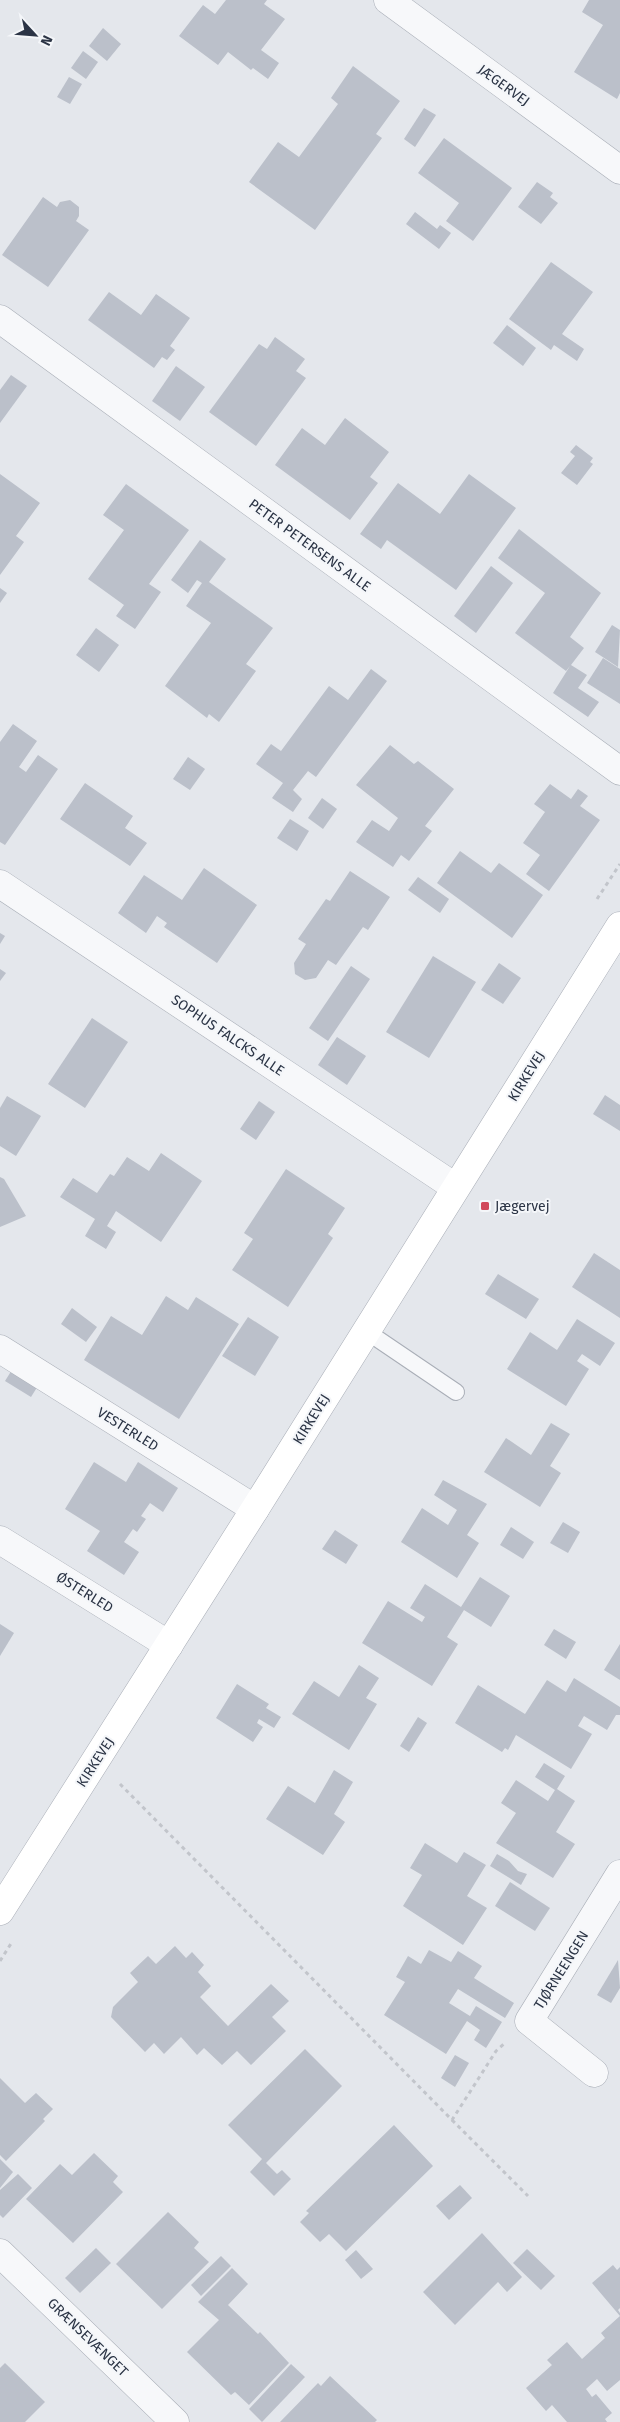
<svg xmlns="http://www.w3.org/2000/svg" width="620" height="2422" viewBox="0 0 620 2422" font-family="'Fira Sans',sans-serif">
	<style>
		.building { fill: #bbc0ca }
		.lines { fill: none; stroke-linecap: round; stroke-linejoin: round }
		.service-casing { stroke: #a9aeb7; stroke-width: 18 }
		.minor-casing { stroke: #a9aeb7; stroke-width: 29 }
		.secondary-casing { stroke: #a9aeb7; stroke-width: 29 }
		.path { stroke: #c2c5cb; stroke-width: 3; stroke-dasharray: 4 4; stroke-linecap: butt }
		.service { stroke: #f7f8fa; stroke-width: 16 }
		.minor { stroke: #f7f8fa; stroke-width: 28 }
		.secondary { stroke: #fff; stroke-width: 28 }
		.poi-dot { fill: #d1495b; stroke: #f4f6f9; stroke-width: 2 }
		.labels { text-anchor: middle; stroke-width: 4; stroke-linejoin: round; paint-order: stroke }
		.street-label { font-size: 14px; fill: #2b3445; stroke: #f4f6f9 }
		.poi-label { font-size: 14px; fill: #2b3445; stroke: #f4f6f9; text-anchor: start }
	</style>
	<rect width="100%" height="100%" fill="#e4e7ec"/>
	<g class="building">
		<polygon points="226,0 267,0 264,4 285,19 261,50 279,63 268,79 253,68 251,70 228,52 218,65 179,36 203,5 215,14"/>
		<polygon points="589,0 620,0 620,93 617,99 574,72 603,25 582,12"/>
		<polygon points="103,28 121,44 107,61 89,46"/>
		<polygon points="83,51 98,62 86,79 71,68"/>
		<polygon points="353,66 400,101 376,134 382,138 315,230 249,182 278,142 299,157 338,104 331,98"/>
		<polygon points="69,77 82,84 70,104 57,97"/>
		<polygon points="424,108 436,115 415,147 404,139"/>
		<polygon points="444,138 512,188 473,241 446,221 459,203 418,173"/>
		<polygon points="537,182 553,193 550,197 558,203 541,224 518,207"/>
		<polygon points="43,197 57,207 60,202 70,200 79,207 79,216 76,221 89,230 48,287 2,255"/>
		<polygon points="415,212 437,229 440,225 451,233 439,249 406,224"/>
		<polygon points="551,262 593,292 562,334 584,349 577,361 554,345 551,350 509,319"/>
		<polygon points="109,292 141,315 156,294 190,318 170,346 175,350 167,360 162,357 154,368 88,320"/>
		<polygon points="507,325 536,348 523,366 493,343"/>
		<polygon points="275,337 305,359 296,371 306,378 256,446 209,412 259,344 267,349"/>
		<polygon points="176,366 205,387 180,421 152,401"/>
		<polygon points="11,375 27,386 0,423 0,390"/>
		<polygon points="345,418 389,452 370,477 378,483 350,520 275,465 302,428 325,445"/>
		<polygon points="576,445 593,458 590,462 593,464 577,485 561,473 575,456 570,452"/>
		<polygon points="0,474 40,503 16,536 24,542 0,575"/>
		<polygon points="469,474 516,508 456,590 387,540 381,549 360,534 398,483 440,514"/>
		<polygon points="126,484 189,530 149,584 161,592 135,629 116,616 124,605 88,579 124,530 103,515"/>
		<polygon points="519,529 601,593 570,637 584,648 571,665 587,675 578,688 599,702 588,717 553,693 570,666 566,671 515,633 545,593 498,558"/>
		<polygon points="200,540 226,559 209,582 273,628 246,664 256,671 219,722 209,714 207,718 165,686 211,623 186,606 202,583 197,580 188,593 171,580"/>
		<polygon points="491,566 513,583 476,633 454,616"/>
		<polygon points="0,588 7,593 0,603"/>
		<polygon points="612,625 620,630 618,667 595,652"/>
		<polygon points="96,628 119,645 99,672 76,655"/>
		<polygon points="603,658 620,669 620,704 587,683"/>
		<polygon points="371,669 387,681 316,777 308,771 293,790 302,799 293,812 272,798 283,783 256,764 271,744 281,751 329,686 348,700"/>
		<polygon points="13,724 37,741 19,767 26,772 38,755 58,769 5,845 0,842 0,742"/>
		<polygon points="390,745 414,764 418,761 454,789 425,826 432,831 409,861 401,855 393,867 356,842 372,820 389,831 398,818 356,785"/>
		<polygon points="188,757 205,769 190,790 173,779"/>
		<polygon points="85,783 133,816 125,828 147,843 130,866 60,819"/>
		<polygon points="550,784 571,799 578,789 588,796 580,806 600,820 549,891 526,874 540,855 523,843 545,812 534,804"/>
		<polygon points="322,798 337,809 323,829 308,818"/>
		<polygon points="290,819 309,831 297,851 277,838"/>
		<polygon points="460,851 491,873 499,863 543,895 512,938 437,883"/>
		<polygon points="204,868 257,905 217,963 164,927 167,923 157,916 146,933 118,913 144,875 182,900"/>
		<polygon points="350,871 390,897 368,930 363,927 336,965 328,960 316,978 305,980 295,974 294,963 306,944 298,939 326,899 330,901"/>
		<polygon points="418,877 449,899 440,913 408,890"/>
		<polygon points="0,933 5,936 0,944"/>
		<polygon points="433,956 476,982 429,1058 386,1032"/>
		<polygon points="499,963 521,978 503,1004 481,990"/>
		<polygon points="351,966 370,979 328,1041 309,1028"/>
		<polygon points="0,969 6,973 0,981"/>
		<polygon points="92,1018 128,1042 85,1108 48,1084"/>
		<polygon points="337,1037 366,1056 347,1085 318,1065"/>
		<polygon points="605,1095 620,1105 620,1131 593,1114"/>
		<polygon points="7,1096 41,1116 16,1156 0,1146 0,1108"/>
		<polygon points="259,1101 275,1112 256,1140 240,1129"/>
		<polygon points="161,1153 202,1181 161,1242 116,1211 107,1226 116,1232 106,1249 85,1236 95,1219 60,1197 73,1178 97,1193 110,1174 114,1176 127,1157 149,1171"/>
		<polygon points="286,1169 345,1208 328,1234 333,1238 288,1307 232,1270 253,1239 244,1233"/>
		<polygon points="0,1177 4,1179 26,1216 0,1227"/>
		<polygon points="594,1253 620,1270 620,1318 572,1287"/>
		<polygon points="498,1274 539,1299 526,1319 485,1294"/>
		<polygon points="166,1296 188,1310 196,1297 239,1324 179,1419 84,1360 111,1316 142,1335"/>
		<polygon points="72,1308 97,1327 86,1342 61,1324"/>
		<polygon points="248,1317 279,1337 255,1376 222,1356"/>
		<polygon points="577,1319 615,1343 600,1366 582,1354 577,1361 589,1369 566,1406 507,1369 530,1332 557,1350"/>
		<polygon points="15,1365 41,1381 31,1397 5,1381"/>
		<polygon points="551,1423 570,1434 550,1466 561,1473 540,1507 484,1472 506,1438 531,1455"/>
		<polygon points="94,1462 126,1482 138,1462 178,1488 163,1512 150,1503 141,1516 146,1519 137,1532 133,1529 124,1542 139,1552 124,1575 87,1551 100,1531 65,1509"/>
		<polygon points="443,1480 487,1504 467,1535 479,1543 457,1578 401,1542 422,1508 448,1525 457,1510 434,1495"/>
		<polygon points="563,1522 580,1532 568,1553 550,1543"/>
		<polygon points="511,1527 534,1542 523,1559 500,1545"/>
		<polygon points="335,1530 358,1545 346,1564 322,1549"/>
		<polygon points="480,1577 510,1596 491,1627 464,1610 447,1637 458,1644 432,1686 362,1643 388,1601 422,1622 425,1617 410,1608 425,1584 461,1607"/>
		<polygon points="0,1624 14,1633 0,1656"/>
		<polygon points="554,1629 576,1642 566,1659 544,1645"/>
		<polygon points="620,1644 620,1680 604,1670"/>
		<polygon points="359,1665 379,1678 366,1698 377,1704 349,1750 292,1714 314,1681 339,1697"/>
		<polygon points="574,1678 620,1707 620,1715 616,1715 607,1730 584,1716 578,1726 592,1734 571,1769 516,1735 508,1750 505,1748 502,1752 455,1723 478,1685 525,1714 547,1680 566,1692"/>
		<polygon points="237,1684 269,1704 266,1708 281,1717 274,1728 259,1719 257,1723 263,1727 253,1742 216,1718"/>
		<polygon points="418,1717 427,1723 409,1752 400,1746"/>
		<polygon points="544,1763 565,1776 557,1789 575,1801 556,1832 575,1844 553,1878 496,1843 516,1813 501,1803 516,1780 548,1801 555,1790 535,1777"/>
		<polygon points="334,1770 353,1782 334,1814 345,1822 323,1855 266,1819 288,1786 315,1803"/>
		<polygon points="425,1843 457,1863 464,1852 486,1865 467,1896 487,1908 463,1945 403,1906 422,1875 410,1868"/>
		<polygon points="497,1854 509,1861 518,1871 527,1874 521,1885 490,1866"/>
		<polygon points="510,1882 550,1908 535,1931 495,1906"/>
		<polygon points="175,1946 186,1958 192,1952 204,1965 198,1972 211,1986 200,1997 228,2026 271,1984 289,2001 272,2017 286,2031 251,2065 237,2051 222,2065 204,2048 197,2055 181,2037 164,2054 154,2043 145,2052 111,2017 113,2007 138,1982 130,1973 148,1956 156,1964"/>
		<polygon points="429,1950 451,1962 458,1951 482,1966 474,1978 514,2003 505,2018 458,1989 449,2003 470,2016 476,2006 502,2022 486,2048 474,2040 480,2030 467,2021 446,2054 384,2015 405,1982 396,1977 408,1956 421,1964"/>
		<polygon points="618,1960 620,1988 611,2003 597,1995"/>
		<polygon points="305,2049 342,2086 266,2163 277,2174 282,2170 291,2179 274,2196 250,2172 262,2159 228,2125"/>
		<polygon points="455,2055 469,2063 455,2087 441,2078"/>
		<polygon points="0,2078 25,2103 36,2093 53,2109 43,2119 45,2121 6,2161 0,2155"/>
		<polygon points="394,2125 433,2166 346,2251 329,2234 320,2242 300,2222 309,2213 306,2211"/>
		<polygon points="94,2153 118,2176 113,2182 123,2192 73,2243 26,2199 60,2164 72,2175"/>
		<polygon points="0,2159 13,2172 0,2188"/>
		<polygon points="18,2174 32,2188 3,2218 0,2215 0,2190"/>
		<polygon points="460,2185 472,2198 449,2220 436,2206"/>
		<polygon points="168,2212 199,2242 194,2248 209,2262 162,2309 116,2264"/>
		<polygon points="482,2233 522,2277 507,2292 498,2282 455,2325 423,2292"/>
		<polygon points="96,2248 111,2263 80,2293 65,2278"/>
		<polygon points="527,2249 555,2276 541,2290 513,2263"/>
		<polygon points="356,2250 373,2269 361,2279 345,2260"/>
		<polygon points="221,2256 231,2266 201,2296 191,2285"/>
		<polygon points="613,2265 617,2270 620,2267 620,2308 618,2310 620,2313 620,2380 607,2391 597,2379 586,2389 592,2397 596,2394 612,2413 605,2419 607,2422 567,2422 552,2405 546,2411 526,2388 552,2365 547,2360 567,2342 582,2359 605,2338 601,2333 620,2316 592,2283"/>
		<polygon points="232,2268 248,2284 228,2305 258,2334 260,2332 289,2363 249,2405 235,2392 231,2395 187,2352 219,2320 198,2302"/>
		<polygon points="5,2363 45,2402 25,2422 0,2422 0,2368"/>
		<polygon points="291,2364 305,2377 262,2422 249,2409"/>
		<polygon points="330,2376 377,2420 375,2422 280,2422 318,2383 321,2386"/>
	</g>
	<g class="lines">
		<defs>
			<polyline id="service" points="366,1331 456,1392"/>
			<g id="minor">
				<polyline points="388,0 620,170"/>
				<polyline points="0,319 620,771"/>
				<polyline points="0,884 455,1187"/>
				<polyline points="0,1349 255,1509"/>
				<polyline points="0,1540 169,1645"/>
				<polyline points="594,2073 529,2021 620,1874"/>
				<polyline points="0,2253 175,2422"/>
			</g>
			<polyline id="secondary" points="0,1911 255,1509 620,926"/>
		</defs>
		<use href="#service" class="service-casing"/>
		<use href="#minor" class="minor-casing"/>
		<use href="#secondary" class="secondary-casing"/>
		<g class="path">
			<polyline points="597,899 620,864"/>
			<polyline points="120,1784 452,2120 496,2051 505,2043"/>
			<polyline points="0,1961 12,1942"/>
			<polyline points="452,2120 528,2196"/>
		</g>
		<use href="#service" class="service"/>
		<use href="#minor" class="minor"/>
		<use href="#secondary" class="secondary"/>
	</g>
	<rect class="poi-dot" x="480" y="1201" width="10" height="10" rx="2.5"/>
	<g class="labels">
		<g class="street-label">
			<text transform="translate(504 85) rotate(36)" y="5">JÆGERVEJ</text>
			<text transform="translate(310 545) rotate(36)" y="5">PETER PETERSENS ALLE</text>
			<text transform="translate(228 1035) rotate(34)" y="5">SOPHUS FALCKS ALLE</text>
			<text transform="translate(526 1076) rotate(-58)" y="5">KIRKEVEJ</text>
			<text transform="translate(311 1419) rotate(-58)" y="5">KIRKEVEJ</text>
			<text transform="translate(128 1429) rotate(32)" y="5">VESTERLED</text>
			<text transform="translate(85 1592) rotate(32)" y="5">ØSTERLED</text>
			<text transform="translate(95 1762) rotate(-57)" y="5">KIRKEVEJ</text>
			<text transform="translate(561 1970) rotate(-58)" y="5">TJØRNEENGEN</text>
			<text transform="translate(88 2337) rotate(44)" y="5">GRÆNSEVÆNGET</text>
		</g>
		<g class="poi-label">
			<text x="495" y="1211">Jægervej</text>
		</g>
	</g>
	<g transform="translate(35 35) rotate(116)" stroke="#f4f6f9" stroke-width="4" paint-order="stroke">
	<path d="M0-4L9 19L0 12L-9 19Z" fill="#2b3445"/>
	<text y="-8" font-size="14" font-weight="bold" text-anchor="middle" fill="#2b3445">N</text>
	</g>
</svg>
